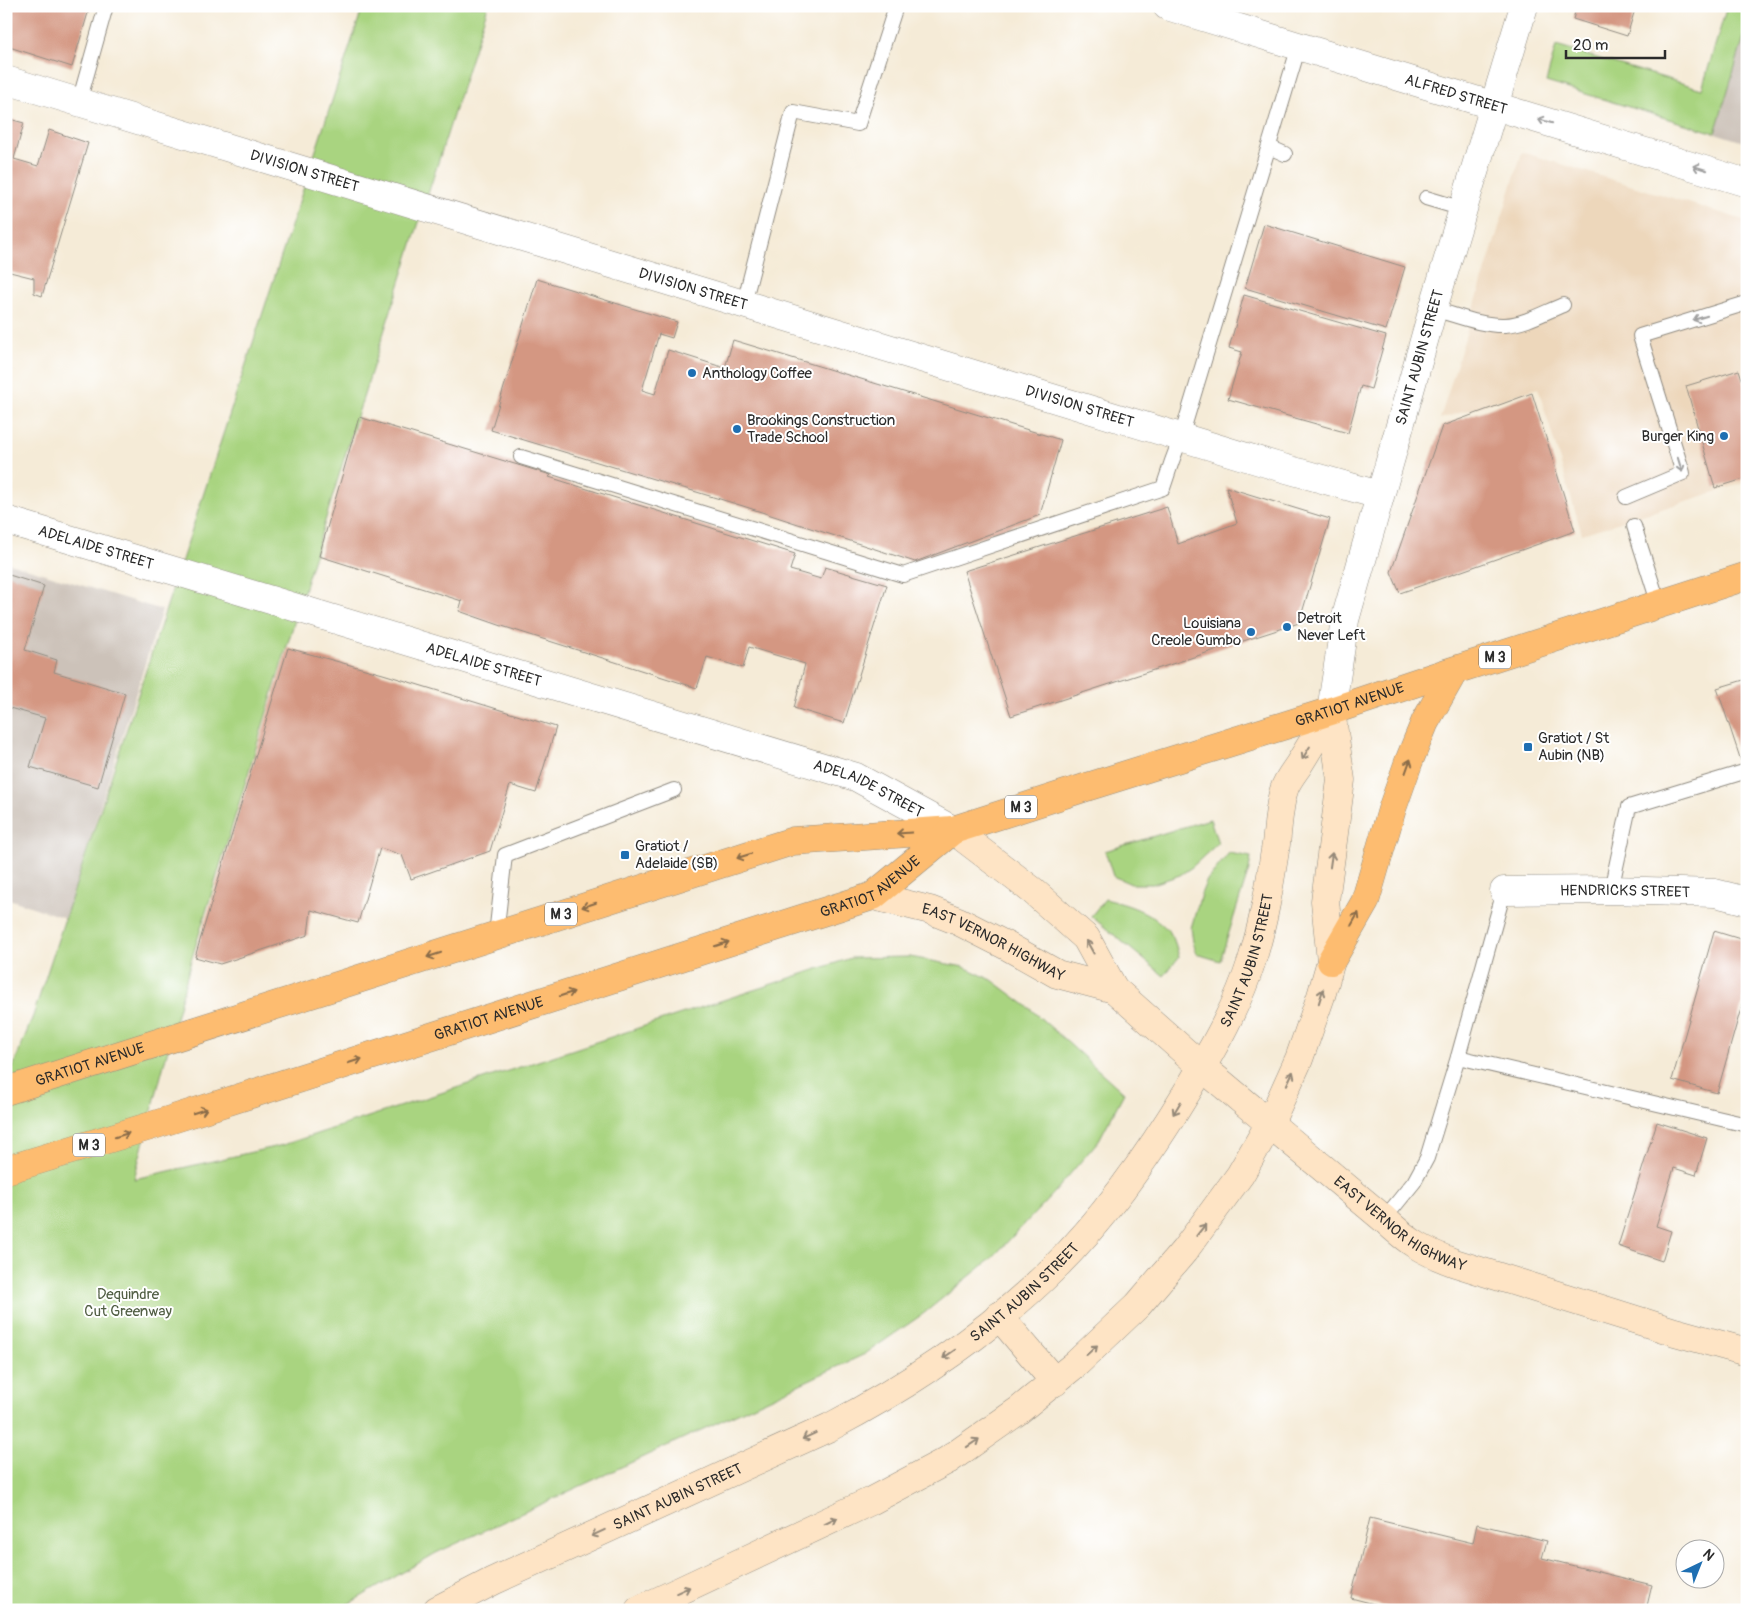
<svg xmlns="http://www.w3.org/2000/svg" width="1753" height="1616" viewBox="0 0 1753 1616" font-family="Pangolin,sans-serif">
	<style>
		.built { fill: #edd7bb }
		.industrial { fill: #ccc2b9 }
		.green { fill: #a9d480; stroke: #6a8056 }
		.building { fill: #d49782 }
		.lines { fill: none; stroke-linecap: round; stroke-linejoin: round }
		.lane-casing { stroke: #908b81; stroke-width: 16 }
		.street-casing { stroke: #908b81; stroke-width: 29 }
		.secondary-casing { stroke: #908b81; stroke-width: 29 }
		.primary-casing { stroke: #908b81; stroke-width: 29 }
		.lane { stroke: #fff; stroke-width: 14 }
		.street { stroke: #fff; stroke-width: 28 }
		.secondary { stroke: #fee4c5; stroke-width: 28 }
		.primary { stroke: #fdbc6f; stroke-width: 28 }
		.oneway { stroke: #a0a0a0 }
		.oneway2 { stroke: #948878 }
		.oneway3 { stroke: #8a6c4a }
		.poi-dot { fill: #1f6fb2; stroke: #fff; stroke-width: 2 }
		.labels { text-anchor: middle; stroke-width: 4; stroke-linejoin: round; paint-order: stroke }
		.shield { fill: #fff; stroke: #6b6b6b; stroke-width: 1 }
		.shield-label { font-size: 14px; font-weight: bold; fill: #2b2b2b }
		.street-label { font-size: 15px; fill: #2b2b2b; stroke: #fff }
		.poi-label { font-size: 15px; fill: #2b2b2b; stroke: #fff; text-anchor: start }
		.park-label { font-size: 15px; fill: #515e44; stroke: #fff }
	</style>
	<rect width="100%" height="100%" fill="#fff"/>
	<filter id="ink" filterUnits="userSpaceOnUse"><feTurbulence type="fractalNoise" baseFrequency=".02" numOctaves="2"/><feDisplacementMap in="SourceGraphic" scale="10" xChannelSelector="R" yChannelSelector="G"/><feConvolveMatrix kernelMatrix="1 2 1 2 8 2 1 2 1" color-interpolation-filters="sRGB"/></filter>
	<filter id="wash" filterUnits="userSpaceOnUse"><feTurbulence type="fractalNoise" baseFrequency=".0096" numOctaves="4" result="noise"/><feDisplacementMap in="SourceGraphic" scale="20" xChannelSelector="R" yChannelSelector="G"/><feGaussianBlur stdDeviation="1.12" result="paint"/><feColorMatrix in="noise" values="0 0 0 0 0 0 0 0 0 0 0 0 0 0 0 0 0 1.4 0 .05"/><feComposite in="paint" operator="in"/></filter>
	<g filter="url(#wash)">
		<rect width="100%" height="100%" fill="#f5ebd7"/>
		<polygon class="built" points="1522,152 1747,221 1747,482 1582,534 1538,388 1440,419"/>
		<g class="industrial">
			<polygon points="1747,27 1747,143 1715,133"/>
			<polygon points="6,562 162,610 65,918 6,898"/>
		</g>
		<g class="green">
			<polygon points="363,6 488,6 355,423 191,961 134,1179 283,1145 851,958 910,957 964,967 992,980 1027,1006 1124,1093 1099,1140 1054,1193 991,1259 923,1314 865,1354 436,1553 338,1610 6,1610 6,1085 33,1016"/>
			<polygon points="1727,6 1747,6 1747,27 1715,133 1546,82 1556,46 1702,89"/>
			<polygon points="1210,819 1218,843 1192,867 1180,875 1153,884 1131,884 1113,876 1105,851"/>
			<polygon points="1229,853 1251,857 1249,869 1220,961 1197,954 1193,942 1191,928 1201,894 1207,880"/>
			<path d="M1105 899C1130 905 1155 913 1171 934 1175 940 1177 950 1179 957L1164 976 1091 916Z"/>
		</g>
		<g id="blocks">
			<g class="building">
				<polygon points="6,6 90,6 72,67 6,46"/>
				<polygon points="1577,6 1636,6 1627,36 1573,19"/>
				<polygon points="6,118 24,123 14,159 38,166 49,130 88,143 42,296 34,293 34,278 6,271"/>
				<polygon points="1264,224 1405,267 1386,330 1245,288"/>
				<polygon points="537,279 677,322 672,338 659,334 642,390 655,394 668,350 725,368 733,340 1061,440 1040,515 915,562 743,506 491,430"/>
				<polygon points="1244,295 1386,336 1371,389 1361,386 1348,433 1228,399 1242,352 1229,348"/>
				<polygon points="1739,370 1747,394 1747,478 1715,488 1686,386"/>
				<polygon points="1532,393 1575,531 1400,593 1391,572 1442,426"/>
				<polygon points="359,417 551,475 549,477 795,554 790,570 821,579 825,567 887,585 844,723 794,708 805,664 749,647 743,668 707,657 697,688 502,626 459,611 462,601 319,556"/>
				<polygon points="1226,487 1330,519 1299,623 1011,716 964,571 1167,507 1178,544 1237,523"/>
				<polygon points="6,574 44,586 25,650 57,660 54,672 125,693 98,787 30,767 45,718 6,707"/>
				<polygon points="288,648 383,674 556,727 536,793 510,785 490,851 411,879 402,855 380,848 358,923 311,910 308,935 220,964 195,957"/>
				<polygon points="1747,679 1747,759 1741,761 1717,688"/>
				<polygon points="1714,931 1747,941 1747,987 1717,1093 1672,1080"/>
				<polygon points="1657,1122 1707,1138 1696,1175 1674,1168 1656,1226 1671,1231 1662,1261 1618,1246"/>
				<polygon points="1370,1518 1473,1543 1477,1524 1547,1541 1542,1558 1652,1585 1646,1610 1398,1610 1351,1598"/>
			</g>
		</g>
	</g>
	<g filter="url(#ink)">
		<use href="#blocks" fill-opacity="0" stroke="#908b81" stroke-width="1"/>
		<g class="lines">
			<defs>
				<g id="lane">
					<polyline points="79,102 106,6"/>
					<polyline points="1269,147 1285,154"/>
					<polyline points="1426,198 1463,209"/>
					<polyline points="744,303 793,112 858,124 896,6"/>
					<path d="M1433 309C1456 315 1481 326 1505 325 1525 324 1545 312 1563 305"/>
					<polyline points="521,457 903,575 1163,488 1172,461 1181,437 1299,46"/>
					<polyline points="1626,497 1683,473 1640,336 1747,303"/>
					<polyline points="1634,526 1659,605"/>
					<polyline points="1611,890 1629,807 1747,771"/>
					<polyline points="496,935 505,855 674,790"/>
					<polyline points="1458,1057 1747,1125"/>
					<polyline points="1384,1219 1414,1182 1427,1158 1458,1057 1504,891"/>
				</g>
				<g id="street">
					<path id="s1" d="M1167 6 1747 183"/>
					<path id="s2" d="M6 80 1276 466 1379 495"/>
					<path id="s3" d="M6 520 856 777 953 830"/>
					<path id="s4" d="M1331 711 1345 620 1433 309 1524 6"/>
					<path id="s5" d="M1504 891 1611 890 1715 893 1747 901"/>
				</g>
				<g id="secondary">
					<path id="s6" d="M953 830 1033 891 1086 938 1114 989 1202 1067 1384 1219C1409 1243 1423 1251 1455 1263L1675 1332 1747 1352"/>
					<path id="s7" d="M873 896 930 910 958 921 1007 946 1057 974 1114 989"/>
					<polyline points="999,1316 1055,1382"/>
					<path id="s8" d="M437 1610 493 1581 830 1427C910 1385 988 1333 1053 1269 1107 1216 1151 1152 1190 1087 1214 1047 1238 1005 1252 960 1264 922 1270 883 1276 844 1278 828 1279 804 1284 790 1286 782 1293 773 1298 766 1309 748 1320 730 1331 711"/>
					<polyline points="639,1610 871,1501 948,1460 1018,1411 1077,1363 1138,1305 1184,1251 1240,1175 1270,1123 1299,1059 1321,996 1331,961 1325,901 1341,780 1331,711"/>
				</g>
				<g id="primary">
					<polyline points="1331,961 1365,902 1392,809 1409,761 1425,722 1454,671"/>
					<path id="s9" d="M6 1091 793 841 953 830 1090 786 1331 711 1418 682 1747 576"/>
					<path id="s10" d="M6 1170 154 1125 873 896 953 830"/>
				</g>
			</defs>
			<use href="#lane" class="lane-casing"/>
			<use href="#street" class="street-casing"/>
			<use href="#secondary" class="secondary-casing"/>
			<use href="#primary" class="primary-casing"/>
			<use href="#lane" class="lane"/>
			<use href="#street" class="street"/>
			<use href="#secondary" class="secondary"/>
			<use href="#primary" class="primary"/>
		</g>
		<defs><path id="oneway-shaft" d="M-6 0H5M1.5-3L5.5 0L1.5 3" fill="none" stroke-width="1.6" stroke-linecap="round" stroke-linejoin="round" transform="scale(1.25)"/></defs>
		<g class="oneway">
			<use href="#oneway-shaft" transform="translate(1545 121) rotate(-163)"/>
			<use href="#oneway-shaft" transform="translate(1700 168) rotate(-163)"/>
			<use href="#oneway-shaft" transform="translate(1700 318) rotate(163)"/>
			<use href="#oneway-shaft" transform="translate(1680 465) rotate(73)"/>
		</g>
		<g class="oneway2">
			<use href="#oneway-shaft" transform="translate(1306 753) rotate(121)"/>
			<use href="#oneway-shaft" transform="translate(1331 860) rotate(-82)"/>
			<use href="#oneway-shaft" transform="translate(1090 947) rotate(-119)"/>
			<use href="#oneway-shaft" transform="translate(1321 996) rotate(-73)"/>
			<use href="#oneway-shaft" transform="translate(1290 1078) rotate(-65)"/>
			<use href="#oneway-shaft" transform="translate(1177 1108) rotate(121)"/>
			<use href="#oneway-shaft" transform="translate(1201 1230) rotate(-52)"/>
			<use href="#oneway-shaft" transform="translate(1092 1350) rotate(-42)"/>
			<use href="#oneway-shaft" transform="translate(949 1354) rotate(145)"/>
			<use href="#oneway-shaft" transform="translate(809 1436) rotate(155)"/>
			<use href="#oneway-shaft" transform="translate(973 1443) rotate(-34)"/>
			<use href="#oneway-shaft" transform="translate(831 1521) rotate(-26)"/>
			<use href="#oneway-shaft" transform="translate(598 1533) rotate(155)"/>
			<use href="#oneway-shaft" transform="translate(683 1590) rotate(-24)"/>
		</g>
		<g class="oneway3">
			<use href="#oneway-shaft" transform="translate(1408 766) rotate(-70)"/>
			<use href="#oneway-shaft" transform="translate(904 833) rotate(176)"/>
			<use href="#oneway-shaft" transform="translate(744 856) rotate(163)"/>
			<use href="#oneway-shaft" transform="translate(589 905) rotate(162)"/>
			<use href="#oneway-shaft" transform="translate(1355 919) rotate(-60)"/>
			<use href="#oneway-shaft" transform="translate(722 944) rotate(-18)"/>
			<use href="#oneway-shaft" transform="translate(434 955) rotate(162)"/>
			<use href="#oneway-shaft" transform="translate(567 994) rotate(-18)"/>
			<use href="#oneway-shaft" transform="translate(355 1061) rotate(-18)"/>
			<use href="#oneway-shaft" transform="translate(200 1111) rotate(-18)"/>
			<use href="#oneway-shaft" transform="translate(122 1135) rotate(-17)"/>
		</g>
	</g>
	<g class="poi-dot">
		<circle cx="692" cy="373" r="5"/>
		<circle cx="737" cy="429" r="5"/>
		<circle cx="1724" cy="436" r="5"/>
		<circle cx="1287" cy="627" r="5"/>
		<circle cx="1251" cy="632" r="5"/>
		<rect x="1523" y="742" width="10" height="10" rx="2.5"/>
		<rect x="620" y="850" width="10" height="10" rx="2.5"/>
	</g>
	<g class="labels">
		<g class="shield">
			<rect x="1479" y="645.5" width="32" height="23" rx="4"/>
			<rect x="1005" y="795.5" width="32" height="23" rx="4"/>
			<rect x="545" y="902.5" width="32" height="23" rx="4"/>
			<rect x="73" y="1133.5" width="32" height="23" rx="4"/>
		</g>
		<g class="shield-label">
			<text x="1495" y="662">M 3</text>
			<text x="1021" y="812">M 3</text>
			<text x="561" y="919">M 3</text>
			<text x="89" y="1150">M 3</text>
		</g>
		<g class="street-label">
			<text dy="5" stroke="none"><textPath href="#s1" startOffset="302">ALFRED STREET</textPath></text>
			<text dy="5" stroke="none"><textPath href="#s2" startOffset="312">DIVISION STREET</textPath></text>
			<text dy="5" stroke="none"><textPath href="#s2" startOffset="718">DIVISION STREET</textPath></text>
			<text dy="5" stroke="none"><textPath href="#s4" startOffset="365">SAINT AUBIN STREET</textPath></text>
			<text dy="5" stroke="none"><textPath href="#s2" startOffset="1122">DIVISION STREET</textPath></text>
			<text dy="5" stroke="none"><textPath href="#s3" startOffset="94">ADELAIDE STREET</textPath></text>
			<text dy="5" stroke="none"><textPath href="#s3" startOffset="499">ADELAIDE STREET</textPath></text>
			<text dy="5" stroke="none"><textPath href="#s9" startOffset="1402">GRATIOT AVENUE</textPath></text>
			<text dy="5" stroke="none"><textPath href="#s3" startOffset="904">ADELAIDE STREET</textPath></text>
			<text dy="5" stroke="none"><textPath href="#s10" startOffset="911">GRATIOT AVENUE</textPath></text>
			<text dy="5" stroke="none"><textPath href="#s5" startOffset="121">HENDRICKS STREET</textPath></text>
			<text dy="5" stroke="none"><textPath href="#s7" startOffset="130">EAST VERNOR HIGHWAY</textPath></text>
			<text dy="5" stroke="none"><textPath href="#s8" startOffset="1076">SAINT AUBIN STREET</textPath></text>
			<text dy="5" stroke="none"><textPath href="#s10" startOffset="506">GRATIOT AVENUE</textPath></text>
			<text dy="5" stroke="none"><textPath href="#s9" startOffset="88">GRATIOT AVENUE</textPath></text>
			<text dy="5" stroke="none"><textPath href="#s6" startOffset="601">EAST VERNOR HIGHWAY</textPath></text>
			<text dy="5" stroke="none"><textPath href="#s8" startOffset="671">SAINT AUBIN STREET</textPath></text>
			<text dy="5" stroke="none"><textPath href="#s8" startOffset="266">SAINT AUBIN STREET</textPath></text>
		</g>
		<g class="poi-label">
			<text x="702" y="378">Anthology Coffee</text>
			<text x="747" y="425">Brookings Construction<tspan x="747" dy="17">Trade School</tspan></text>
			<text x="1714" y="441" text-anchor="end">Burger King</text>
			<text x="1297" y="623">Detroit<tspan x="1297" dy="17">Never Left</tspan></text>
			<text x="1241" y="628" text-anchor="end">Louisiana<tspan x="1241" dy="17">Creole Gumbo</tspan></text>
			<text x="1538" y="743">Gratiot / St<tspan x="1538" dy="17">Aubin (NB)</tspan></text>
			<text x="635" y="851">Gratiot /<tspan x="635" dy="17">Adelaide (SB)</tspan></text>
		</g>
		<g class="park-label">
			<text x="128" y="1299">Dequindre<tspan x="128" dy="17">Cut Greenway</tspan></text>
		</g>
	</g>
	<rect width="1753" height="1616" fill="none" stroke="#fff" stroke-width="25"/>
	<g transform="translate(1700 1564) rotate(43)"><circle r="24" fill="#ffffff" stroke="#aaaaaa"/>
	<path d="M0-4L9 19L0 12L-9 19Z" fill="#1f6fb2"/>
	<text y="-8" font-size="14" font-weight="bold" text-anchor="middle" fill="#2b2b2b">N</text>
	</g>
	<path d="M1566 50v8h99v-8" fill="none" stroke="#2b2b2b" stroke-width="2.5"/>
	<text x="1573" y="50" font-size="15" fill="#2b2b2b" stroke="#ffffff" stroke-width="4" paint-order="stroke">20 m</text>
</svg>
